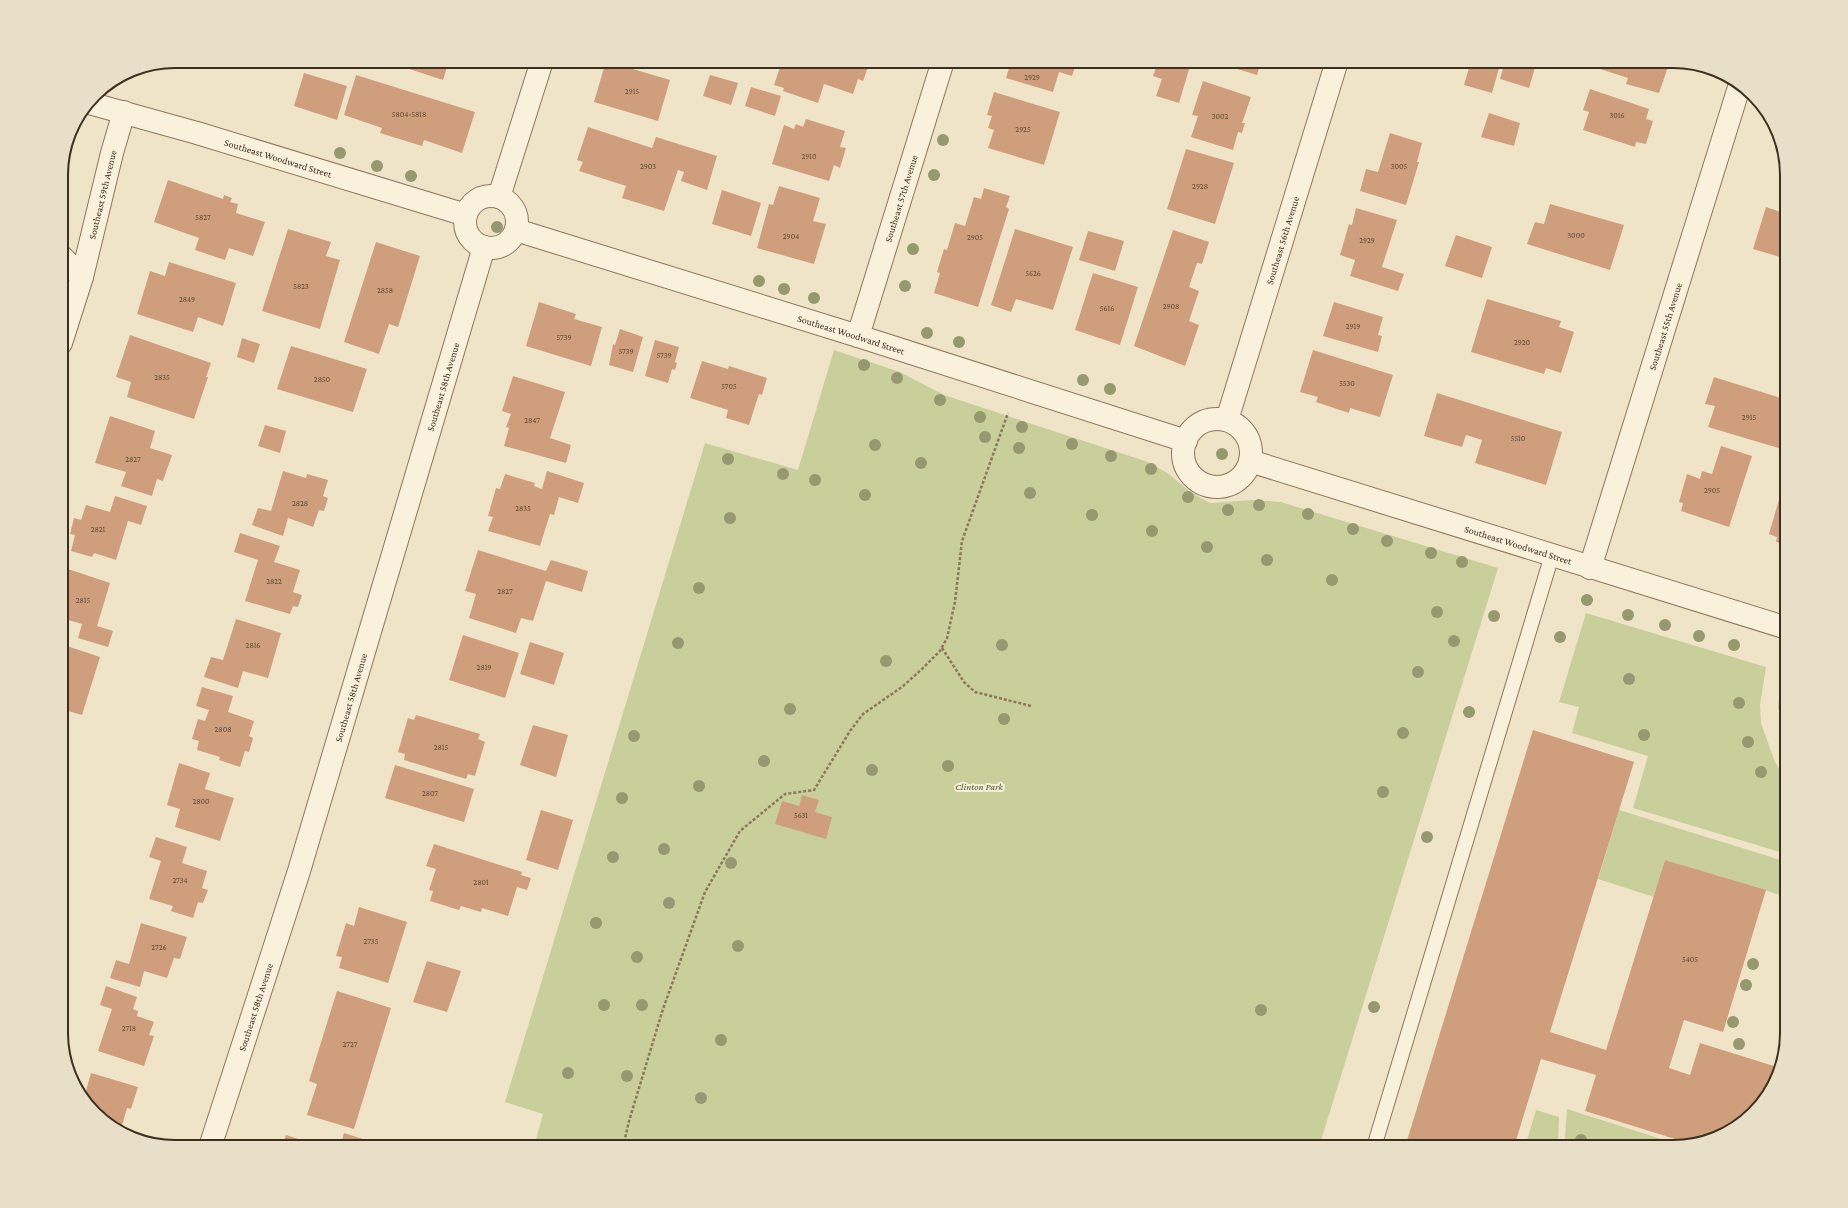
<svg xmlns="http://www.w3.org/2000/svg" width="1848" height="1208" viewBox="0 0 1848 1208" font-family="'Crimson Pro',serif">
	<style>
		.green { fill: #c9cf9b }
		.building { fill: #cf9f7d }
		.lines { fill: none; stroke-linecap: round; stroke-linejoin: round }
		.service-casing { stroke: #8d765c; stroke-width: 16 }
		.minor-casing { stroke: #8d765c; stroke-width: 24 }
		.path { stroke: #8d765c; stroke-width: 2.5; stroke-dasharray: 3 2; stroke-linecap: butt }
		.service { stroke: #faf1dc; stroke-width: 14 }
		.minor { stroke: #faf1dc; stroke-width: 22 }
		.tree { fill: #96986f }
		.labels { text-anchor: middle; stroke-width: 4; stroke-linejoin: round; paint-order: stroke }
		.number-label { font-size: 8px; fill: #624a37 }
		.street-label { font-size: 10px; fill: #3d2e20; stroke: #f7eed8 }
		.park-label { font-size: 10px; font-style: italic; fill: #4d5a26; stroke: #f7eed8 }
		.rim { fill: none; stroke: #3d2e20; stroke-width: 2 }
	</style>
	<rect width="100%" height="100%" fill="#f0e4c8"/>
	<g class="green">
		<polygon points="834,350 900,372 944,395 1148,462 1169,474 1189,491 1210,503 1253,500 1281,502 1498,568 1319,1147 534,1147 543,1114 505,1102 705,443 798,470"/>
		<polygon points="1586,613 1766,667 1760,705 1761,723 1775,762 1787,781 1787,854 1633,808 1648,756 1572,733 1579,707 1559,702"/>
		<polygon points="1783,672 1787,674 1787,745 1778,707"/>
		<polygon points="1619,810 1787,862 1787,897 1665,860 1654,897 1598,879"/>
		<polygon points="1567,1109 1680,1145 1681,1145 1673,1147 1566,1147 1565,1136"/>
		<polygon points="1536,1110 1559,1117 1558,1147 1525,1147"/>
	</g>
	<g class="building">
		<polygon points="385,61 449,61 443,80"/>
		<polygon points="606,61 670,80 658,121 594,102"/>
		<polygon points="782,61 860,61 859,64 868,67 863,81 858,79 853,94 824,84 818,103 783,91 784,88 774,85"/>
		<polygon points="1011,61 1077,61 1072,76 1059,72 1053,92 1006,78"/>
		<polygon points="1158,61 1174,61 1190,66 1179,103 1156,96 1162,79 1153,76"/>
		<polygon points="1211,61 1261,61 1257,75"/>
		<polygon points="1471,61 1501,61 1492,93 1464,85"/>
		<polygon points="1505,61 1537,61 1529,88 1500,79"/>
		<polygon points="1575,61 1670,61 1659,93 1626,84 1628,78"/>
		<polygon points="304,73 347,86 337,120 294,106"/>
		<polygon points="356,75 475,112 462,153 424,140 422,146 380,133 382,128 344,115"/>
		<polygon points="710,75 738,83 731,105 703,96"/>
		<polygon points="1203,81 1251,97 1242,123 1245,123 1242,133 1238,132 1233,150 1191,137 1198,116 1192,115"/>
		<polygon points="751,87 781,96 775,116 745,106"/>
		<polygon points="1590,89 1649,109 1646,119 1653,121 1646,144 1636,142 1635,147 1583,130 1589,112 1583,110"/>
		<polygon points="994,92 1060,112 1044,165 988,148 994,130 988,128 992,116 987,115"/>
		<polygon points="1489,113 1520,123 1514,146 1481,137"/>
		<polygon points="806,119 845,131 840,147 846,148 840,168 834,165 829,181 772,164 784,125 794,129 796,124 803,127"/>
		<polygon points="588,127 652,148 656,137 717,156 707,190 681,181 684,172 678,170 664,211 622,198 626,186 579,171 583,162 577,160"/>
		<polygon points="1390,133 1422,143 1417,162 1419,162 1406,205 1360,191 1366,169 1378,172"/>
		<polygon points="1186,149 1234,163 1215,224 1167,209"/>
		<polygon points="168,180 223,199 224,195 232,198 230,202 238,204 236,213 265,222 253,256 229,248 225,260 195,250 199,238 154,222"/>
		<polygon points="779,186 820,198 813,221 826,224 814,264 757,248 769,204 773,205"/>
		<polygon points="984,188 1010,196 1006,207 1009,209 978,307 934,293 940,273 937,272 944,249 947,250 955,223 965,226 974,197 981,199"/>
		<polygon points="722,190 761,203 751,236 712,224"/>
		<polygon points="1550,204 1624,225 1610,270 1527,244 1535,222 1544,224"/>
		<polygon points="1766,207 1787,214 1787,259 1753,249"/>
		<polygon points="1356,208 1397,220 1382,267 1404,274 1398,291 1350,276 1355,260 1340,255 1349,224 1352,225"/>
		<polygon points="288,229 331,242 326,256 340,260 320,329 262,311"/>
		<polygon points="1015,229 1073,247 1053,310 1016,299 1011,312 991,305"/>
		<polygon points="1173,230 1209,242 1202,264 1197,263 1189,287 1199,291 1189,321 1199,325 1185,366 1134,346"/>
		<polygon points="1088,231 1124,241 1115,271 1079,260"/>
		<polygon points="1456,235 1492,247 1482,278 1445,266"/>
		<polygon points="376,242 420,256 398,327 389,324 379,354 344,342"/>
		<polygon points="169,262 236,283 223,326 198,317 193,332 137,314 150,271 165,276"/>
		<polygon points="1093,273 1138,287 1120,345 1075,330"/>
		<polygon points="1487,299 1561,321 1559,327 1574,332 1561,373 1546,368 1544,374 1471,352"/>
		<polygon points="539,302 576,314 574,319 602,327 591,366 526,346"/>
		<polygon points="1334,302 1383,317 1378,335 1382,336 1378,352 1323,336"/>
		<polygon points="620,329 643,337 633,372 609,365 613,344 615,345"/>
		<polygon points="130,335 211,363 206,377 208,377 194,419 127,397 131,382 116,377"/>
		<polygon points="242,338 260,344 254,363 237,357"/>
		<polygon points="655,340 679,347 675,362 677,363 675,370 672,369 668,383 645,376"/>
		<polygon points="291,346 367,369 353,412 277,389"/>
		<polygon points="1313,350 1393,375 1380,417 1350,408 1349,413 1316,402 1318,397 1300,392"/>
		<polygon points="702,361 728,369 729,366 767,378 762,395 759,394 749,425 726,418 728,410 690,398"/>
		<polygon points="513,376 565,392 550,438 571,445 566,463 504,446 509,428 506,427 511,414 502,411"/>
		<polygon points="1714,377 1787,400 1787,433 1782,449 1708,427 1715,406 1705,404"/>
		<polygon points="1437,393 1562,432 1546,485 1475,463 1482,440 1466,435 1462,447 1424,436"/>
		<polygon points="110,416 155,431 150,448 172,455 163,481 157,479 152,496 121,486 126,472 95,463"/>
		<polygon points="265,425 286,431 280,453 258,446"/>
		<polygon points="1721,446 1752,456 1729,527 1681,511 1683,503 1679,502 1687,474 1700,479 1702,471 1712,474"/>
		<polygon points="283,471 306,478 307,474 328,480 323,496 328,498 324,511 319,510 313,527 288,518 283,536 252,525 258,508 271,511"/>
		<polygon points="547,471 584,483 578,503 559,497 554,515 550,514 540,546 488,531 493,517 488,516 496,488 500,489 505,474 535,483 534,486 542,489"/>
		<polygon points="1783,486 1787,487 1787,545 1776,542 1777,537 1769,534"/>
		<polygon points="115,496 147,506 141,525 128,521 116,560 94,553 92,557 71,551 75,535 70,534 74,518 81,520 86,505 110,512"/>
		<polygon points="240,533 280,546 274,562 300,570 293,592 302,595 298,607 293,606 290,614 245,601 258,560 234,552"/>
		<polygon points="478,550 546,571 551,560 588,571 582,592 546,581 533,621 521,618 516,633 469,618 476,594 465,591"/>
		<polygon points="65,568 110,583 97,626 113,631 108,647 78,638 82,624 61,618 61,579"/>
		<polygon points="236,619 281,633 268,678 243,671 238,688 204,677 211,657 223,660"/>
		<polygon points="463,635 519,653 505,698 449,680"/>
		<polygon points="530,642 564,653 554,685 520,674"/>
		<polygon points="64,645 100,657 82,715 61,709 61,653"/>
		<polygon points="202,687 233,696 228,712 254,721 249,736 253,738 249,752 245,751 240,767 219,760 220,757 197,750 199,741 192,739 198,719 205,721 209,710 196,706"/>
		<polygon points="416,715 480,734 478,739 485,742 475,776 468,774 466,779 404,760 405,754 398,752 408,718 414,720"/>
		<polygon points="533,725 568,735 556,777 520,765"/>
		<polygon points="1533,730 1634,762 1550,1032 1606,1050 1665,860 1766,890 1723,1032 1684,1020 1669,1068 1690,1075 1700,1043 1777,1067 1768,1096 1730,1132 1688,1143 1585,1111 1596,1075 1541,1059 1514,1147 1405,1147"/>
		<polygon points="179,763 210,773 205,789 234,798 220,841 175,827 180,809 167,805"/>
		<polygon points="395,765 474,789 464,822 385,798"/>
		<polygon points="61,779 66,781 62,797 61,797"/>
		<polygon points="802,795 819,800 815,812 832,817 826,839 775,824 782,801 799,806"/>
		<polygon points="541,810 573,820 558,870 526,860"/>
		<polygon points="156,837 187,847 182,863 207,871 202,888 208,890 203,903 198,902 193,918 171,911 173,906 149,899 161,861 149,857"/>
		<polygon points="434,844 522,872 521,875 531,878 527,890 517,887 508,916 482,908 481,912 461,906 459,910 430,901 433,891 429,890 436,869 426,866"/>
		<polygon points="359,907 407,922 388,983 339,968 342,957 336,956 346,923 354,926"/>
		<polygon points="141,923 187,937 180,959 174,958 167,978 144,971 140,987 110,978 116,960 129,964"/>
		<polygon points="427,961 461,971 447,1012 413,1002"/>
		<polygon points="106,986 137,997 133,1009 138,1011 137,1016 154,1022 149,1035 154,1036 144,1066 98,1051 112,1009 100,1005"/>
		<polygon points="337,991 391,1008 354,1129 307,1115 317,1084 309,1081"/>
		<polygon points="91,1073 138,1087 131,1109 127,1108 121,1129 109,1125 84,1098"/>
		<polygon points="344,1133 388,1147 340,1147"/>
		<polygon points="286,1135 323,1147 282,1147"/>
	</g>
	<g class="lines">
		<defs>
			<polyline id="service" points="1374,1147 1552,555"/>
			<g id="minor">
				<path id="s1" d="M89 103 197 133 466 215"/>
				<circle cx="491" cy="222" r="26"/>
				<polyline points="499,197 542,61"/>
				<path id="s2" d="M516 230 858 336 1186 441"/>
				<polyline points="61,256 82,277"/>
				<path id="s3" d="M858 336 943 61"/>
				<path id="s4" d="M61 343 82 277 112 153 124 112"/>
				<circle cx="1217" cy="453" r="34"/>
				<path id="s5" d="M1227 420 1337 61"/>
				<path id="s6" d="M1250 461 1787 628"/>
				<path id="s7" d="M1590 568 1740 84"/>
				<path id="s8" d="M210 1147 299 871 484 247"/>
			</g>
		</defs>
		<use href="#service" class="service-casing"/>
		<use href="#minor" class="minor-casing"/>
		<g class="path">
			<polyline points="942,648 964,682 975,692 1031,706"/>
			<polyline points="623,1147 629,1121 663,1009 705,892 740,831 785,794 814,790 850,731 863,714 902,687 922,669 940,651 947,638 955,602 962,541 1008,413"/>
		</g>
		<use href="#service" class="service"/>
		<use href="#minor" class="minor"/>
	</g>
	<g class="tree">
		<circle cx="943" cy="140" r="6"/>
		<circle cx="340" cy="153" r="6"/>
		<circle cx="377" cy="166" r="6"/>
		<circle cx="934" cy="175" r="6"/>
		<circle cx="411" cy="176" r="6"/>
		<circle cx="497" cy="227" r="6"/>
		<circle cx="913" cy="249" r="6"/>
		<circle cx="759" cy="281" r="6"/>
		<circle cx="905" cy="286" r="6"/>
		<circle cx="784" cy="289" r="6"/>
		<circle cx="814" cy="298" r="6"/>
		<circle cx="927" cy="333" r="6"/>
		<circle cx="959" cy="342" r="6"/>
		<circle cx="864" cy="365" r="6"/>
		<circle cx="897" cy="378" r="6"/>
		<circle cx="1083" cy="380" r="6"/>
		<circle cx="1110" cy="389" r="6"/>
		<circle cx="940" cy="400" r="6"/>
		<circle cx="980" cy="417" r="6"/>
		<circle cx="1022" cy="427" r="6"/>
		<circle cx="985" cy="437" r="6"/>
		<circle cx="1072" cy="444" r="6"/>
		<circle cx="875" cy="445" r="6"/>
		<circle cx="1019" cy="448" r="6"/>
		<circle cx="1222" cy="454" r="6"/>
		<circle cx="1111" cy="456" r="6"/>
		<circle cx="728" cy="459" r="6"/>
		<circle cx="921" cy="463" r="6"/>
		<circle cx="1151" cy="469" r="6"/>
		<circle cx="783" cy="474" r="6"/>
		<circle cx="815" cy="480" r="6"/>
		<circle cx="1030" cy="493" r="6"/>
		<circle cx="865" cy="495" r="6"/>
		<circle cx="1188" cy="497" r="6"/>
		<circle cx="1259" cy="505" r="6"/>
		<circle cx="1228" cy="510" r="6"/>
		<circle cx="1308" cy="514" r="6"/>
		<circle cx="1092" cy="515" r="6"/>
		<circle cx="730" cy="518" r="6"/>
		<circle cx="1353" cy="529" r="6"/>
		<circle cx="1152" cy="531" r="6"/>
		<circle cx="1387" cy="541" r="6"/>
		<circle cx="1207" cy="547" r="6"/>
		<circle cx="1431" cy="553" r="6"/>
		<circle cx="1267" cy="560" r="6"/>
		<circle cx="1462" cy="562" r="6"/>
		<circle cx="1332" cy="580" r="6"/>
		<circle cx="699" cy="588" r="6"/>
		<circle cx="1587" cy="600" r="6"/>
		<circle cx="1437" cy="612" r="6"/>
		<circle cx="1628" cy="615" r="6"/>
		<circle cx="1494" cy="616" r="6"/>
		<circle cx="1665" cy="625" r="6"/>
		<circle cx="1699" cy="636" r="6"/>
		<circle cx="1560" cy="637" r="6"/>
		<circle cx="1454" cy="641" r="6"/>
		<circle cx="678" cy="643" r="6"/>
		<circle cx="1002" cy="645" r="6"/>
		<circle cx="1734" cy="645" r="6"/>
		<circle cx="886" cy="661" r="6"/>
		<circle cx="1418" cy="672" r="6"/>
		<circle cx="1629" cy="679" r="6"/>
		<circle cx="1739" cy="703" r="6"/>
		<circle cx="790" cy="709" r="6"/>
		<circle cx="1469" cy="712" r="6"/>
		<circle cx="1004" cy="719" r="6"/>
		<circle cx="1403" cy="733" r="6"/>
		<circle cx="1644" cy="735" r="6"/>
		<circle cx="634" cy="736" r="6"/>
		<circle cx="1748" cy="742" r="6"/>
		<circle cx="764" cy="761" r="6"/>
		<circle cx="948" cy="766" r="6"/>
		<circle cx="872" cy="770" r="6"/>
		<circle cx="1761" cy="772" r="6"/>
		<circle cx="699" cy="786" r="6"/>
		<circle cx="1383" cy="792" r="6"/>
		<circle cx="622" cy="798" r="6"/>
		<circle cx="1427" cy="837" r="6"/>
		<circle cx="664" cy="849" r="6"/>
		<circle cx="613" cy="857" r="6"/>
		<circle cx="731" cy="863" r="6"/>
		<circle cx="669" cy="903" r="6"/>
		<circle cx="596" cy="923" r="6"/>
		<circle cx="738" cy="946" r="6"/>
		<circle cx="637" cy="957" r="6"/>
		<circle cx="1753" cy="964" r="6"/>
		<circle cx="1746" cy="985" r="6"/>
		<circle cx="604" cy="1005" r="6"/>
		<circle cx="642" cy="1005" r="6"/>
		<circle cx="1374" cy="1007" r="6"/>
		<circle cx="1261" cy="1010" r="6"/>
		<circle cx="1733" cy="1022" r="6"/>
		<circle cx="721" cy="1040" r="6"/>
		<circle cx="1739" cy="1044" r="6"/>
		<circle cx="568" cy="1073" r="6"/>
		<circle cx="627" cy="1076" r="6"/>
		<circle cx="701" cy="1098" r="6"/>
		<circle cx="1581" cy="1140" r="6"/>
	</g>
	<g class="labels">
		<g class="number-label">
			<text x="1032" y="80">2929</text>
			<text x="632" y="94">2915</text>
			<text x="409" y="117">5804-5818</text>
			<text x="1617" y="118">3016</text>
			<text x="1220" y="119">3002</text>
			<text x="1023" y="132">2925</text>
			<text x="809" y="159">2910</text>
			<text x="648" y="169">2903</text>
			<text x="1399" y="169">3005</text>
			<text x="1200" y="189">2928</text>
			<text x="203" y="220">5827</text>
			<text x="1576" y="238">3000</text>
			<text x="791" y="239">2904</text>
			<text x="975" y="240">2905</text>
			<text x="1367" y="243">2929</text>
			<text x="1033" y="276">5626</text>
			<text x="301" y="289">5823</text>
			<text x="385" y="293">2858</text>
			<text x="187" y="302">2849</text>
			<text x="1171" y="309">2908</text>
			<text x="1107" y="311">5616</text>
			<text x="1353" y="329">2919</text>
			<text x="564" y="340">5739</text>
			<text x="1522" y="345">2920</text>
			<text x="626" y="354">5739</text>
			<text x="664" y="358">5739</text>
			<text x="162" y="380">2835</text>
			<text x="322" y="382">2850</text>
			<text x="1347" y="386">5530</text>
			<text x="729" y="389">5705</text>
			<text x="1749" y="420">2915</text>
			<text x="532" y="423">2847</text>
			<text x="1518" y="441">5510</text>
			<text x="133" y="462">2827</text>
			<text x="1712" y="493">2905</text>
			<text x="300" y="506">2828</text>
			<text x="523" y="511">2835</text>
			<text x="98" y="532">2821</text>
			<text x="274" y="584">2822</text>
			<text x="505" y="594">2827</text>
			<text x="83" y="603">2815</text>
			<text x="253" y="648">2816</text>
			<text x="484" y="670">2819</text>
			<text x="223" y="732">2808</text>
			<text x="441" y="750">2815</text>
			<text x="430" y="796">2807</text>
			<text x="201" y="804">2800</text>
			<text x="801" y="818">5631</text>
			<text x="180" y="883">2734</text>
			<text x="481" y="885">2801</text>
			<text x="371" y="944">2735</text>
			<text x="159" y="950">2726</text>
			<text x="1690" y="962">5405</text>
			<text x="129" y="1031">2718</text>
			<text x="350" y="1047">2727</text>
		</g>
		<g class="street-label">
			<text dy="4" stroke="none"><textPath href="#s1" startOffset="197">Southeast Woodward Street</textPath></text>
			<text dy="4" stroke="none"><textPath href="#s4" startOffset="154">Southeast 59th Avenue</textPath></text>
			<text dy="4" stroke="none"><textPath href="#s3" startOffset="144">Southeast 57th Avenue</textPath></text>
			<text dy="4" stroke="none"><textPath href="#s5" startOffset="188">Southeast 56th Avenue</textPath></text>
			<text dy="4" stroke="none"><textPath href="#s7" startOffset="253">Southeast 55th Avenue</textPath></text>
			<text dy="4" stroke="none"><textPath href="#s2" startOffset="351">Southeast Woodward Street</textPath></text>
			<text dy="4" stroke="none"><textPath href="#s8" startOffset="795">Southeast 58th Avenue</textPath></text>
			<text dy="4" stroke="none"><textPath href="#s6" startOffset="281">Southeast Woodward Street</textPath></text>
			<text dy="4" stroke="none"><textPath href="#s8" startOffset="471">Southeast 58th Avenue</textPath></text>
			<text dy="4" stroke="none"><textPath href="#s8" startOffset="147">Southeast 58th Avenue</textPath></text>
		</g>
		<g class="park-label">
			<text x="979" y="790">Clinton Park</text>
		</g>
	</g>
	<path d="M0 0H1848V1208H0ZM175 68H1673A107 107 0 0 1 1780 175V1033A107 107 0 0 1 1673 1140H175A107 107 0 0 1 68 1033V175A107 107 0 0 1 175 68Z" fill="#e8dfc9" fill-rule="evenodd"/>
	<path class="rim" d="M175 68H1673A107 107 0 0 1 1780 175V1033A107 107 0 0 1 1673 1140H175A107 107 0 0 1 68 1033V175A107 107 0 0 1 175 68Z"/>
</svg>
